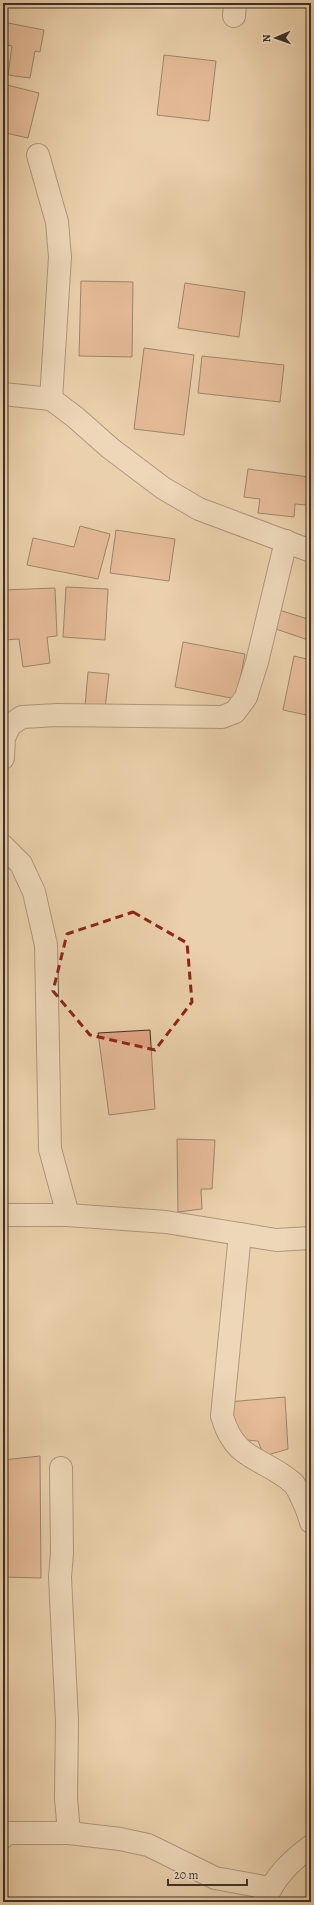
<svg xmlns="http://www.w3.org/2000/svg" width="314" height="1905" viewBox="0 0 314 1905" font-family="Alegreya,serif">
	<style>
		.building { fill: #e2a483; stroke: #3d2e26 }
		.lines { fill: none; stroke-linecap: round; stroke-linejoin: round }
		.minor-casing { stroke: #685647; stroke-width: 24 }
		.minor { stroke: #f1e0c8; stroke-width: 22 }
		.marked { fill: none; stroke: #8f2418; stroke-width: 3; stroke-dasharray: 8 5; stroke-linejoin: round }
	</style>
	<rect width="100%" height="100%" fill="#ead0ab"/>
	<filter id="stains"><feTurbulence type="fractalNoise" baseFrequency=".005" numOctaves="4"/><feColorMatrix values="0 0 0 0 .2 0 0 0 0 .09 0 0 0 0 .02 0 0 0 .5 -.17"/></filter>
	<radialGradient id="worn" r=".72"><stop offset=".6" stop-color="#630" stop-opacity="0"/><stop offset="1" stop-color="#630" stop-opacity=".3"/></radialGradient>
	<g class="building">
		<polygon points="3,22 44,30 40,52 35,51 30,78 8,75 12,46 3,44"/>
		<polygon points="164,55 216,61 209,121 157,115"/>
		<polygon points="3,84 39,93 28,138 6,133 3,143"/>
		<polygon points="81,281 133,282 132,357 79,356"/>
		<polygon points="185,283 245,292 239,337 178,328"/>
		<polygon points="144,348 194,355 184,435 134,429"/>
		<polygon points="202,356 284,365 280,402 198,393"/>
		<polygon points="248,469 309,477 306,505 295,504 294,517 258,513 260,499 244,497"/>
		<polygon points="80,526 110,534 98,579 27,565 33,538 74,547"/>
		<polygon points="3,529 5,529 6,556 3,556"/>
		<polygon points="116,530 175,539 169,581 110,573"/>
		<polygon points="66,587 108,589 105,640 63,637"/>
		<polygon points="55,588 57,636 47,637 50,663 23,667 19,639 3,640 3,590"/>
		<polygon points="279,610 311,620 311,641 273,628"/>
		<polygon points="183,642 245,654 236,699 175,687"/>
		<polygon points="294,656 311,660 311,716 283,710"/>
		<polygon points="88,672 109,674 105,709 85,707"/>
		<polygon points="150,1030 155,1109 109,1115 98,1033"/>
		<polygon points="177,1139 215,1140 212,1189 201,1189 202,1209 178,1212"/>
		<polygon points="285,1397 288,1449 264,1456 258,1441 234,1439 228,1402"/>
		<polygon points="40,1456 41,1578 3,1577 3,1460"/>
	</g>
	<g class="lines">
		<defs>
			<g id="minor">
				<polyline points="234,16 235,3"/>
				<polyline points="38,155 57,222 60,257 51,399"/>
				<polyline points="3,394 51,399 75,417 110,448 163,488 199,509 311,551"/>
				<polyline points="3,758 4,738 10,725 22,717 57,715 222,717 235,712 246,697 257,662 286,541"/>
				<polyline points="3,846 21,864 34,892 46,945 50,1149 68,1215"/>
				<polyline points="3,1215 68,1215 166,1222 276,1240 311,1238"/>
				<path d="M240 1234 222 1416C235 1462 262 1456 293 1483 299 1489 309 1514 311 1522"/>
				<polyline points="69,1833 120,1839 148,1845 215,1878 270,1888"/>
				<polyline points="3,1837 9,1833 69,1833 66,1798 67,1721 60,1577 62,1553 61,1468"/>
				<path d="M265 1901C274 1877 291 1861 311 1846"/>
			</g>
		</defs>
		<use href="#minor" class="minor-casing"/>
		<use href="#minor" class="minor"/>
	</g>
	<path d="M0 0H314V1905H0ZM133 912 187 943 192 1002 155 1050 90 1035 53 991 67 934Z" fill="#ead0ab" fill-opacity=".55" fill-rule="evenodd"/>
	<path class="marked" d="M133 912 187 943 192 1002 155 1050 90 1035 53 991 67 934Z"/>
	<rect width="314" height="1905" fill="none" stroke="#ead0ab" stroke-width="16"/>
	<rect x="4" y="4" width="306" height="1897" fill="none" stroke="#3d2e26" stroke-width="2"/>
	<rect x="8" y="8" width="298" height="1889" fill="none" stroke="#3d2e26"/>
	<g transform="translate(276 38) rotate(268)" stroke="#f1e0c8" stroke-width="3" paint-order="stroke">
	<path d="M0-3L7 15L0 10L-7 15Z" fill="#3d2e26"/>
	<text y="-6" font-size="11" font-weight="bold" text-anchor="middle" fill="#3d2e26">N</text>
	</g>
	<path d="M168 1879v6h79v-6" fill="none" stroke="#3d2e26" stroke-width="2"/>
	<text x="174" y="1879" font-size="12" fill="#3d2e26" stroke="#f1e0c8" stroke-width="3" paint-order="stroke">20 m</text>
	<rect width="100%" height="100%" filter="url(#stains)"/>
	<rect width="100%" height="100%" fill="url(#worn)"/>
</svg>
